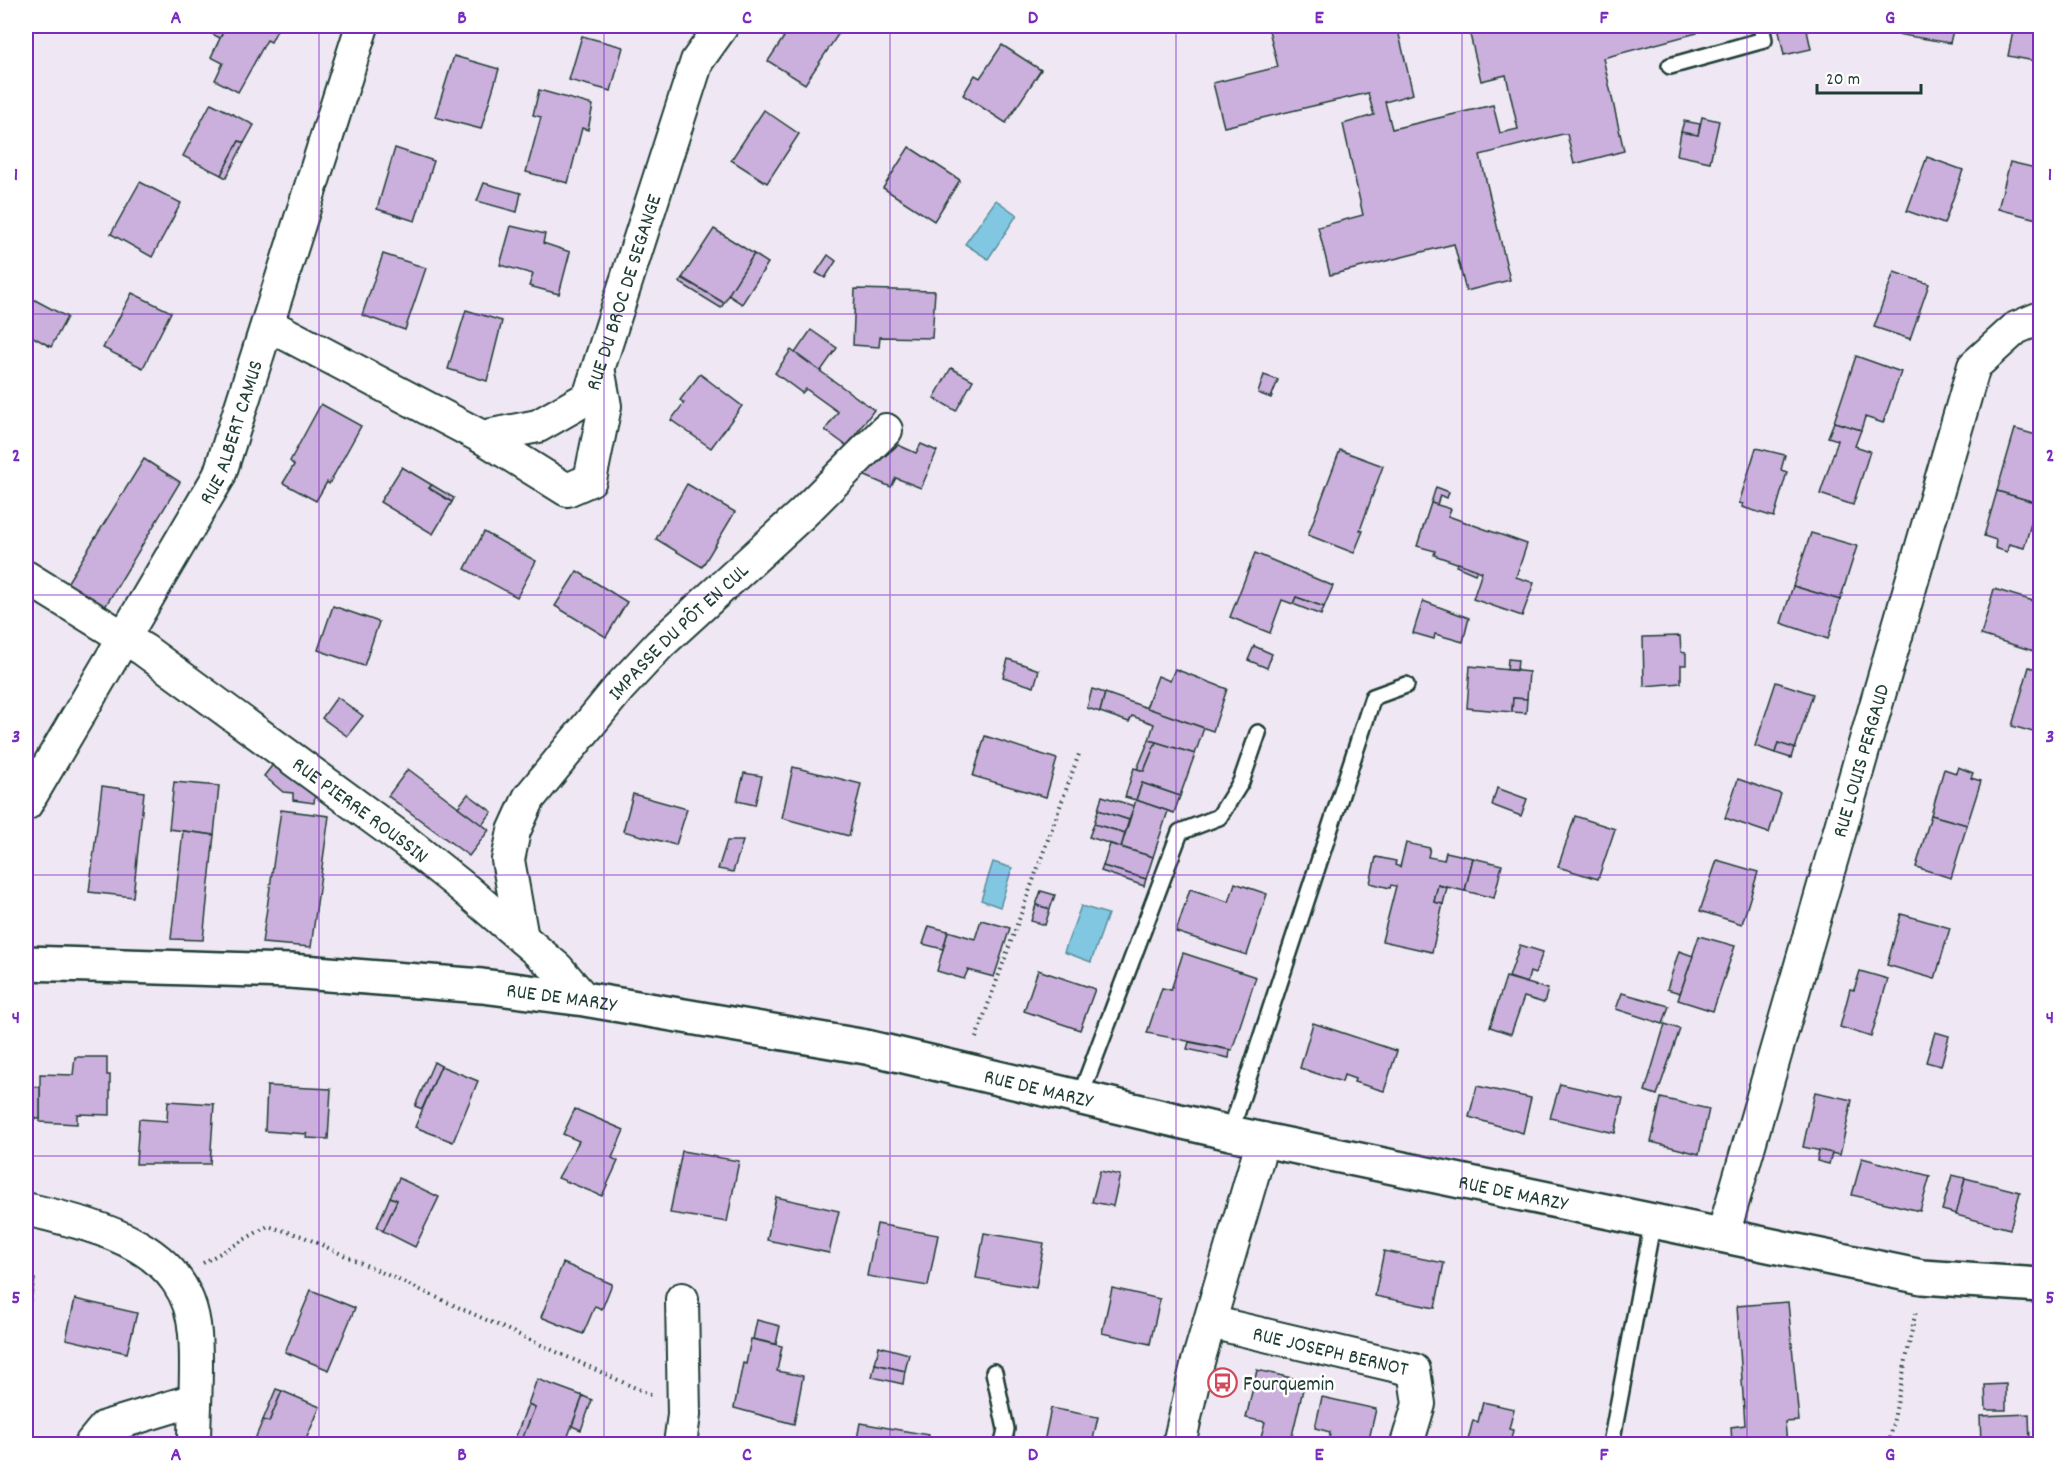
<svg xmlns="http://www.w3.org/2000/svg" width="2066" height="1470" viewBox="0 0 2066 1470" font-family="Dekko,sans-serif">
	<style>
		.water { fill: #81c7e2; stroke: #5a909c; stroke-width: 1.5 }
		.building { fill: #cbafdc; stroke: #1f3d34; stroke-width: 1.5 }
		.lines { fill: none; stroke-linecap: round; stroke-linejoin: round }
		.service-casing { stroke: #1f3d34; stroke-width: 20 }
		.minor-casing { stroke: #1f3d34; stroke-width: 36 }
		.secondary-casing { stroke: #1f3d34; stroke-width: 38 }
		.path { stroke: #1f3d34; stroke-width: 4; stroke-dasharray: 1.5 4.5; stroke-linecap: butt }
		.service { stroke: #fff; stroke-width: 15 }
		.minor { stroke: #fff; stroke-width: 32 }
		.secondary { stroke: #fff; stroke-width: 33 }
		.grid { fill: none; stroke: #7b2cbf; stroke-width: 1.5; stroke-opacity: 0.55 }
		.labels { text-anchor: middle; stroke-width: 5; stroke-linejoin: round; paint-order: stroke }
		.street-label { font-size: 21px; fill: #1f3d34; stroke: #fff }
		.poi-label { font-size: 21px; fill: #1f3d34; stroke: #fff; text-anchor: start }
		.neatline { fill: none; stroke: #7b2cbf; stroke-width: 2 }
		.grid-label { font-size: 20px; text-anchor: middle; font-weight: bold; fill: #7b2cbf }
	</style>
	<rect width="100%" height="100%" fill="#efe7f4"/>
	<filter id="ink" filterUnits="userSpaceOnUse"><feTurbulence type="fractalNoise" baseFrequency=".0167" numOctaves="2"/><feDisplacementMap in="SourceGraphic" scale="12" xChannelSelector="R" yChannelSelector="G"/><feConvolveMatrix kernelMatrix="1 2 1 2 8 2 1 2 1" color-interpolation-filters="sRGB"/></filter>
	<g filter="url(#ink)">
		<g class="water">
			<polygon points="996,200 1017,215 988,259 965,244"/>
			<polygon points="993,862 1012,868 1000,907 981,900"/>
			<polygon points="1081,906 1108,914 1091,962 1064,952"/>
		</g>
		<g class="building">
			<polygon points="214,26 226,26 220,38 210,33"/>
			<polygon points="226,26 279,26 271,42 267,40 238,92 215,80 223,63 211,57"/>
			<polygon points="786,26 828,26 839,33 805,84 768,61 784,37 780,35"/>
			<polygon points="1268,26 1397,26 1413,94 1385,102 1392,129 1493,105 1500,133 1518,129 1506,75 1481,81 1468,26 1695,26 1697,33 1603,58 1624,151 1574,164 1567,134 1563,134 1480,155 1510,280 1466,291 1454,244 1330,275 1318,227 1363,215 1343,124 1374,115 1368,93 1224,127 1213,83 1278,67"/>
			<polygon points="1778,26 1806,26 1811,49 1784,55"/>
			<polygon points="1873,26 1954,26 1950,43 1872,30"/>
			<polygon points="2014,26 2040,26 2040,62 2008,56"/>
			<polygon points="582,36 623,47 611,91 569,80"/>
			<polygon points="1002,45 1041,70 1006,123 963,95 975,75 980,78"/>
			<polygon points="454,56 499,69 481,129 435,117"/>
			<polygon points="539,90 593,105 588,130 582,128 568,183 526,172 541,117 533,115"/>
			<polygon points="211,103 254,125 244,143 239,141 221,175 183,156"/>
			<polygon points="764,110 799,134 767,183 731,160"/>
			<polygon points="1702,117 1719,121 1710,162 1677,155 1681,132 1698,135"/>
			<polygon points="1684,121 1700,124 1698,135 1681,132"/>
			<polygon points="239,141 244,143 226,178 221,175"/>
			<polygon points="909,147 960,180 934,221 883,188"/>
			<polygon points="395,148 434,161 415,221 377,209"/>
			<polygon points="1927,157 1963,170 1944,224 1907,211"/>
			<polygon points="2010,162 2040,169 2040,204 2037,219 1998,209"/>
			<polygon points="140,182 181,203 152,257 111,234"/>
			<polygon points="484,183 521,193 517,212 477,201"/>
			<polygon points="511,226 545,234 543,243 570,252 559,294 529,286 533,274 500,265"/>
			<polygon points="714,229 754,254 724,303 682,278"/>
			<polygon points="383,254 426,268 405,330 362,315"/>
			<polygon points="754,254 768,263 742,304 728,295"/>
			<polygon points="828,255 836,261 825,278 816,273"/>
			<polygon points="1894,272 1929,284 1910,339 1874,327"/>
			<polygon points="682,278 724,303 721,308 679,282"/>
			<polygon points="855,289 935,291 932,338 880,337 879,347 853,345"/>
			<polygon points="132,293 171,312 143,368 103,348"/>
			<polygon points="33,299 67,317 51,347 26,333 26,313"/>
			<polygon points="466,310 502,321 487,381 448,369"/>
			<polygon points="811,330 837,348 820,372 795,353"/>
			<polygon points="791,350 874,410 847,446 825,430 838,412 806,389 802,393 775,373"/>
			<polygon points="1856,356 1901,372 1883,423 1865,417 1861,430 1834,422"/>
			<polygon points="951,368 973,380 956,411 934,398"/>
			<polygon points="700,374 742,406 711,448 671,420 684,403 680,400"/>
			<polygon points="1264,375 1278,380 1271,398 1258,393"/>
			<polygon points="321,404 361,426 329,484 327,482 316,501 283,483 294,465 290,461"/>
			<polygon points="1834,422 1861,430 1855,446 1870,451 1853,505 1820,494 1838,440 1828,437"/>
			<polygon points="2015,429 2040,436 2040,489 2037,503 1997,491"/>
			<polygon points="921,444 937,451 921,488 896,478 891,487 863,475 898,445 916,453"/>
			<polygon points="1756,448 1785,455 1781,470 1787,472 1774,517 1742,507 1743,504 1739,503"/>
			<polygon points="1340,450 1383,466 1360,530 1363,531 1354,553 1308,535"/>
			<polygon points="144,459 180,482 105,607 66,585"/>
			<polygon points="402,467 432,485 429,488 452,502 433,534 380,502"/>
			<polygon points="687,484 735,512 702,567 656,539"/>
			<polygon points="432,485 454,498 452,502 429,488"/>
			<polygon points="1436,487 1449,492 1447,498 1440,495 1437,505 1431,503"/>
			<polygon points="1997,491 2037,503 2024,548 2009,544 2007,552 1995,548 1996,540 1984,536"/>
			<polygon points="1431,503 1451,509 1448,516 1527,544 1516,577 1534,583 1522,616 1473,599 1482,572 1434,555 1435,551 1417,546"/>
			<polygon points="484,532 536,561 517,597 465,569"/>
			<polygon points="1811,533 1857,546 1840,600 1793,586"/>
			<polygon points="1255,553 1333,586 1324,607 1296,597 1293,604 1282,600 1270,633 1230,617"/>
			<polygon points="1458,563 1477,570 1475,574 1456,566"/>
			<polygon points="577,571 627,602 606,637 555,606"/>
			<polygon points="1793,586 1840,600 1828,639 1781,623"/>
			<polygon points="1994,589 2040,603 2040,653 1981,635"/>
			<polygon points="1296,597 1324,607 1321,615 1293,604"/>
			<polygon points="1423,601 1469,618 1463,642 1435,634 1434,639 1413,633"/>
			<polygon points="333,606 379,622 364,666 318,650"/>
			<polygon points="1680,636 1681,652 1686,653 1686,665 1681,665 1681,683 1644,686 1643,637"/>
			<polygon points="1254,646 1272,654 1267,668 1248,660"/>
			<polygon points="1008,659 1039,670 1034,687 1003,677"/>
			<polygon points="1508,659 1518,660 1517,670 1507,670"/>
			<polygon points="1470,666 1529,672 1527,699 1513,698 1512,712 1467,708"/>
			<polygon points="2029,667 2040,670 2040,734 2012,726"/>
			<polygon points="1175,669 1227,689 1213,731 1146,708 1158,676 1170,681"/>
			<polygon points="1776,682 1813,694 1795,749 1778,743 1775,753 1755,746"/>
			<polygon points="1092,689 1105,693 1100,712 1087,708"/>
			<polygon points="1105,693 1204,728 1195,754 1149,740 1154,724 1132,716 1129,722 1100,712"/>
			<polygon points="337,697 363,716 347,736 322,718"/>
			<polygon points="1513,698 1527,699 1526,713 1512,712"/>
			<polygon points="985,736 1057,759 1046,797 973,776"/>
			<polygon points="1149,740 1156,742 1144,771 1137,769"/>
			<polygon points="1156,742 1195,754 1180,796 1142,783 1136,800 1125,797 1134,768 1144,771"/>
			<polygon points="1778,743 1794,748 1791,758 1775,753"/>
			<polygon points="274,763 315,793 314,803 293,800 293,793 283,792 264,776"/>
			<polygon points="793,767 861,784 849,836 782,818"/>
			<polygon points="1958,767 1973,773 1971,778 1981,781 1967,825 1931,815 1944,769 1956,773"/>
			<polygon points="408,769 489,830 469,856 388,796"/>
			<polygon points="744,773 762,776 755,805 737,801"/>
			<polygon points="1738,779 1781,794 1769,833 1725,818"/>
			<polygon points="174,782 219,786 214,835 169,829"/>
			<polygon points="1142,783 1180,796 1174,813 1136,800"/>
			<polygon points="102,786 144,792 133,897 89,892"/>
			<polygon points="1497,788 1527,799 1521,816 1492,805"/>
			<polygon points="468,794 492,812 482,825 458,807"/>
			<polygon points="633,794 687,809 676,845 623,831"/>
			<polygon points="1102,796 1134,806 1129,820 1098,810"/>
			<polygon points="1136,800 1168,811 1153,857 1121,847"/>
			<polygon points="281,810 329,816 311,947 262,943"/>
			<polygon points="1098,810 1129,820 1125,833 1094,824"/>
			<polygon points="1931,815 1967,825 1951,878 1916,867"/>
			<polygon points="1575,816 1615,829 1598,879 1558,867"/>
			<polygon points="1094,824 1125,833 1121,847 1089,837"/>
			<polygon points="183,831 214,835 203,940 171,939"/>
			<polygon points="727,841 743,841 733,872 718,869"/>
			<polygon points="1406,843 1430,848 1428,857 1444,860 1446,852 1473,858 1465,891 1438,885 1434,902 1443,904 1432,952 1382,941 1396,886 1391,885 1390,888 1370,883 1376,857 1396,861 1395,865 1400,867"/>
			<polygon points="1110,844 1153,857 1146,879 1103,866"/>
			<polygon points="1473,858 1502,865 1494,898 1465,891"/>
			<polygon points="1717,860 1758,872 1742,924 1700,911"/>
			<polygon points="1103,866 1146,879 1144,886 1101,871"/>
			<polygon points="1235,883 1267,894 1247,955 1176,932 1190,889 1229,902"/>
			<polygon points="1438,885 1447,888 1443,904 1434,902"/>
			<polygon points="1041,891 1055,895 1050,909 1036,905"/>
			<polygon points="1036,905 1050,909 1045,925 1031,921"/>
			<polygon points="1901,914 1950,928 1935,979 1887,965"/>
			<polygon points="981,920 1010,928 994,977 968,970 964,979 937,971 948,931 975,939"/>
			<polygon points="929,926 948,931 943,949 923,944"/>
			<polygon points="1699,936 1735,946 1713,1011 1678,1000"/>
			<polygon points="1520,945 1543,952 1535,974 1530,972 1527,983 1509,977"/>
			<polygon points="1679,951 1693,956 1680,993 1667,989"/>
			<polygon points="1183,953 1256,977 1232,1050 1147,1033 1162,988 1171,990"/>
			<polygon points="1038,970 1095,989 1080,1030 1024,1011"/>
			<polygon points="1860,971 1888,979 1871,1037 1840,1027 1850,989 1854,990"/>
			<polygon points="1506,977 1548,989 1544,1003 1524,997 1511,1034 1490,1027"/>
			<polygon points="1622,993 1669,1006 1663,1024 1616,1009"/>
			<polygon points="1313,1023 1397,1051 1384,1091 1354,1082 1355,1079 1344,1075 1342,1082 1300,1068"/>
			<polygon points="1665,1024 1680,1029 1657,1095 1645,1091"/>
			<polygon points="1935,1032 1949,1036 1941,1066 1926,1062"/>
			<polygon points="1189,1042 1230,1050 1229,1058 1187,1049"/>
			<polygon points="75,1057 107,1057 107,1075 110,1075 110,1115 77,1114 77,1124 40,1122 40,1074 73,1075"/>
			<polygon points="434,1062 441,1066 422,1109 415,1106"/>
			<polygon points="441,1066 478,1081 453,1142 415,1127"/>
			<polygon points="1560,1084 1623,1098 1615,1133 1550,1118"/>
			<polygon points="267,1086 331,1089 328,1139 306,1138 307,1134 265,1131"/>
			<polygon points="1477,1086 1531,1098 1523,1133 1469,1117"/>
			<polygon points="31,1087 40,1087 40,1119 30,1118"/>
			<polygon points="1815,1092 1852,1100 1840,1155 1803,1147"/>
			<polygon points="1661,1098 1709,1109 1699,1154 1651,1142"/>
			<polygon points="168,1101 214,1104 210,1164 136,1164 139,1119 167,1121"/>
			<polygon points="575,1109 624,1130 612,1158 618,1161 602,1196 558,1178 579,1141 563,1134"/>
			<polygon points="1819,1150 1832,1153 1829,1164 1817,1161"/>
			<polygon points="682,1151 739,1161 727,1222 670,1213"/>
			<polygon points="1862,1158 1930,1176 1920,1211 1852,1195"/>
			<polygon points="1100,1171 1120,1175 1113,1206 1092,1202"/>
			<polygon points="1952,1175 1965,1178 1957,1214 1942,1210"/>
			<polygon points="399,1178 439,1197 415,1247 383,1231 397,1200 390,1197"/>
			<polygon points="1965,1178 2020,1192 2010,1229 1956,1215"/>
			<polygon points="390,1197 397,1200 383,1231 377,1227"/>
			<polygon points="776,1197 839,1211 829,1253 767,1240"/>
			<polygon points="877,1224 938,1235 928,1286 867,1276"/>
			<polygon points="984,1233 1044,1243 1036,1288 976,1278"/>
			<polygon points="1384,1251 1444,1263 1435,1308 1375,1296"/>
			<polygon points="563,1263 612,1284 602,1309 595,1306 583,1334 541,1317"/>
			<polygon points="26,1277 35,1279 26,1324"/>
			<polygon points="1112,1288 1160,1299 1150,1344 1102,1333"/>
			<polygon points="311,1290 355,1308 329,1370 285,1352"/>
			<polygon points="75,1299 137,1313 127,1353 66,1339"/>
			<polygon points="1788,1302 1799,1421 1785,1422 1787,1444 1732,1444 1731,1427 1745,1425 1737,1306"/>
			<polygon points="757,1320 780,1326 776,1344 753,1339"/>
			<polygon points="751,1339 782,1346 777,1371 803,1376 794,1424 734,1408 743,1363 746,1364"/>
			<polygon points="879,1346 909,1354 905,1371 875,1364"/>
			<polygon points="875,1364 905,1371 903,1384 872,1377"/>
			<polygon points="1257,1370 1305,1381 1290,1444 1259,1444 1265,1422 1246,1418"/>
			<polygon points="537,1379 583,1396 565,1444 520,1444 535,1407 528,1404"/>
			<polygon points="2006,1384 2006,1410 1986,1410 1985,1385"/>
			<polygon points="276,1389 282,1391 269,1422 263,1420"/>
			<polygon points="282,1391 320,1407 304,1444 263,1444 264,1442 255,1439 263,1420 269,1422"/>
			<polygon points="583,1396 592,1400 581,1430 572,1426"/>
			<polygon points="1322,1397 1376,1409 1368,1444 1329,1441 1330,1432 1315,1428"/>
			<polygon points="1483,1402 1514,1409 1509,1429 1513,1430 1510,1444 1467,1444 1473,1420 1478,1422"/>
			<polygon points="528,1404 535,1407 520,1444 513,1444"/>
			<polygon points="1051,1408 1098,1417 1092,1444 1044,1442"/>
			<polygon points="2029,1414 2030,1444 1981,1444 1980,1416"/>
			<polygon points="860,1423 929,1435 927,1444 856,1444"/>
		</g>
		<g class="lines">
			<defs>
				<g id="service">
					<polyline points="1670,66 1764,40 1761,26"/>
					<polyline points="1080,1097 1180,832 1219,817 1241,782 1258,733"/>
					<polyline points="1230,1133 1373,697 1406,685"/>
					<polyline points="994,1372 1006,1429 1003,1444"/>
					<polyline points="1611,1444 1653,1220"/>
				</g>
				<g id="minor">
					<polyline points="269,325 482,437 567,490 590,480 605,406 599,373"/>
					<path id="s1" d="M482 437 538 426 589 397 697 61 722 26"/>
					<path id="s2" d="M26 577 144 650 406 842 465 889 558 969 584 999"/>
					<path id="s3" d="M26 804 219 476 362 26"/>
					<path id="s4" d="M522 938 508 860 514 831 529 798 619 688 660 644 803 513 886 430"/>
					<path d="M26 1209C97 1226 189 1245 195 1334 198 1371 194 1408 194 1444"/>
					<path id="s5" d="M1723 1235 1974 366 2016 328 2040 318"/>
					<path id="s6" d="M1210 1322 1414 1370 1419 1404 1407 1444"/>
					<polyline points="91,1444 105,1427 194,1400"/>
					<polyline points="680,1444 684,1415 682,1299"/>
					<polyline points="1179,1444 1197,1365 1263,1139"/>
				</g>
				<g id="secondary">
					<path id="s7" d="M26 963 290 971 482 986 584 999 866 1047 1230 1133 1922 1277 2040 1285"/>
				</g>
			</defs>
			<use href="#service" class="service-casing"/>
			<use href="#minor" class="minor-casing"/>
			<use href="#secondary" class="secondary-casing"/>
			<g class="path">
				<polyline points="976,1038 1079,754"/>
				<polyline points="203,1263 268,1226 302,1236 651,1395"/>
				<polyline points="1889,1444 1916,1310"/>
			</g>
			<use href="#service" class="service"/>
			<use href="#minor" class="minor"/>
			<use href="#secondary" class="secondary"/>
		</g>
	</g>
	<path class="grid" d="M319 26V1444M604 26V1444M890 26V1444M1176 26V1444M1462 26V1444M1747 26V1444M26 314H2040M26 595H2040M26 875H2040M26 1156H2040"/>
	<defs>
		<symbol id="bus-ring" viewBox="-11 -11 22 22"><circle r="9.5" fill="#fff" stroke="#d1495b" stroke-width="1.5"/><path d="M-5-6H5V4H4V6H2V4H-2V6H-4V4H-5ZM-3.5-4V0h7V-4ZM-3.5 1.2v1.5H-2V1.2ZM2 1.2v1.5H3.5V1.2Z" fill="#d1495b"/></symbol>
	</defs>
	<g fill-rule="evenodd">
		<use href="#bus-ring" x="1206" y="1366" width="33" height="33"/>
	</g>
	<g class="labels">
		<g class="street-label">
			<text dy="7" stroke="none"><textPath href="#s1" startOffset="226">RUE DU BROC DE SEGANGE</textPath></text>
			<text dy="7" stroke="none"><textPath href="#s3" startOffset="426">RUE ALBERT CAMUS</textPath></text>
			<text dy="7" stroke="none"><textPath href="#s4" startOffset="369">IMPASSE DU PÔT EN CUL</textPath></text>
			<text dy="7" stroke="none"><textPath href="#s5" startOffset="494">RUE LOUIS PERGAUD</textPath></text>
			<text dy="7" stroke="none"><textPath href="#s2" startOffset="408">RUE PIERRE ROUSSIN</textPath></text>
			<text dy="7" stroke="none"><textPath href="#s7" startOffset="537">RUE DE MARZY</textPath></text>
			<text dy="7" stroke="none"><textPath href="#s7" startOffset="1023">RUE DE MARZY</textPath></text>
			<text dy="7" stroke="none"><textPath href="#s7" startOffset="1509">RUE DE MARZY</textPath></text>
			<text dy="7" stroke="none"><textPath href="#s6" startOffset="124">RUE JOSEPH BERNOT</textPath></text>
		</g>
		<g class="poi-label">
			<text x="1243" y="1390">Fourquemin</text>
		</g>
	</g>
	<rect width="2066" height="1470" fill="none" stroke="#fff" stroke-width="66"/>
	<path d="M1817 84v9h104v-9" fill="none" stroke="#1f3d34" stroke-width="3"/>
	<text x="1826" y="84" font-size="18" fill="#1f3d34" stroke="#ffffff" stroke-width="4.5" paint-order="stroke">20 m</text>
	<rect x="33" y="33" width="2000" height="1404" class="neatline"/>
	<g class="grid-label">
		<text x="176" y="23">A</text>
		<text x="462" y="23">B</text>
		<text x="747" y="23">C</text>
		<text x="1033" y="23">D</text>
		<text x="1319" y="23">E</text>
		<text x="1604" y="23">F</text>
		<text x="1890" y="23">G</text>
		<text x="16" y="180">1</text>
		<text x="2050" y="180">1</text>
		<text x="16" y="461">2</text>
		<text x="2050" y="461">2</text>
		<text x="16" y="742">3</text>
		<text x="2050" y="742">3</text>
		<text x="16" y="1023">4</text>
		<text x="2050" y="1023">4</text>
		<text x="16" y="1303">5</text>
		<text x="2050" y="1303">5</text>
		<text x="176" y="1460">A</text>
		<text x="462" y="1460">B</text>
		<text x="747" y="1460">C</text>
		<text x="1033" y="1460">D</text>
		<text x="1319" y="1460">E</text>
		<text x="1604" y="1460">F</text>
		<text x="1890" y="1460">G</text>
	</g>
</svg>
